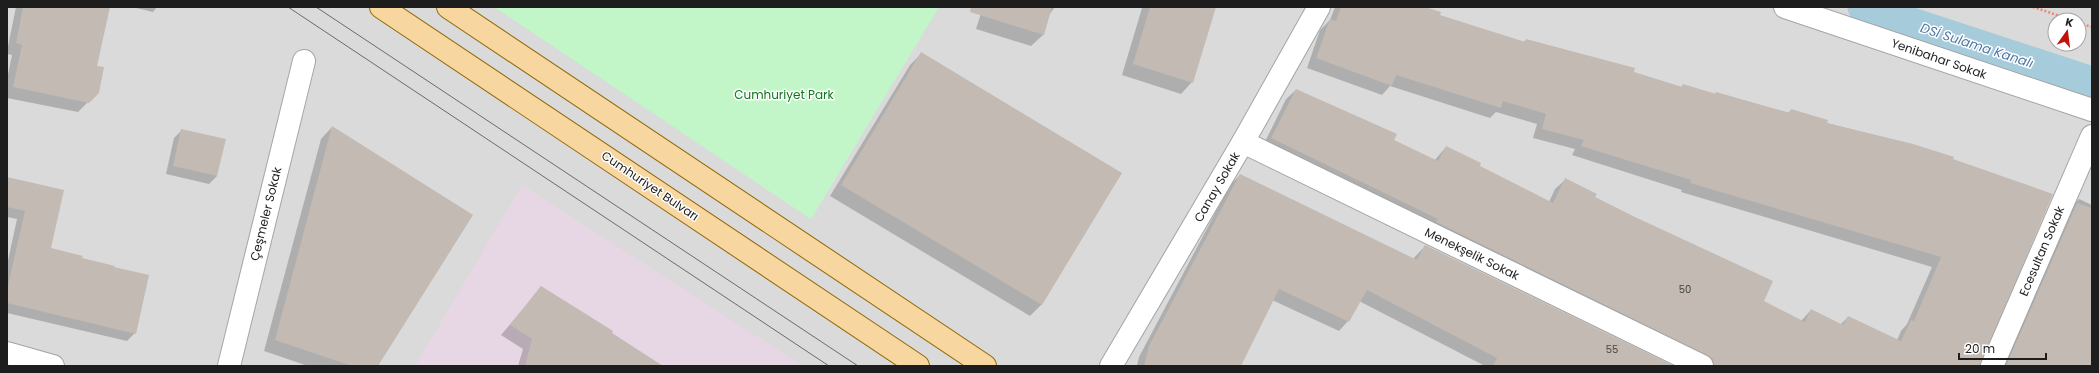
<svg xmlns="http://www.w3.org/2000/svg" width="2099" height="373" viewBox="0 0 2099 373" font-family="Poppins,sans-serif">
	<style>
		.residential { fill: #dbdada; fill-rule: evenodd }
		.industrial { fill: #e7d6e3 }
		.park { fill: #c2f6c9 }
		.shadow { fill: #0003 }
		.lines { fill: none; stroke-linecap: round; stroke-linejoin: round }
		.canal { stroke: #a6cbda; stroke-width: 31 }
		.building { fill: #c2bab3 }
		.minor-casing { stroke: #a4a4a4; stroke-width: 24 }
		.primary-casing { stroke: #8f6907; stroke-width: 24 }
		.path { stroke: #f38470; stroke-width: 2.5; stroke-dasharray: 2 2; stroke-linecap: butt }
		.minor { stroke: #fff; stroke-width: 22 }
		.primary { stroke: #f7d6a0; stroke-width: 22 }
		.tram { stroke: #6b6b6b; stroke-width: 1 }
		.labels { text-anchor: middle; stroke-width: 3; stroke-linejoin: round; paint-order: stroke }
		.number-label { font-size: 10px; fill: #464442 }
		.street-label { font-size: 12px; fill: #1d1d1d; stroke: #fff }
		.park-label { font-size: 12px; fill: #11761e; stroke: #fff }
		.water-label { font-size: 13px; font-style: italic; fill: #4f77a8; stroke: #fff }
	</style>
	<rect width="100%" height="100%" fill="#eeebe4"/>
	<path class="residential" d="M7 7H2092V366H7ZM2055 20H2079V44H2055Z"/>
	<polygon class="industrial" points="522,185 803,366 415,366"/>
	<polygon class="park" points="494,7 939,7 811,219"/>
	<g class="shadow">
		<polygon points="16,7 109,7 96,67 98,92 78,112 7,98 7,79 12,55 7,54 7,51"/>
		<polygon points="132,7 157,7 153,12"/>
		<polygon points="983,7 1055,7 1049,15 1043,35 1031,46 976,29"/>
		<polygon points="1138,7 1215,7 1192,82 1181,94 1122,75 1142,8"/>
		<polygon points="1335,7 1408,7 1524,42 1526,40 1681,87 1683,85 1714,95 1716,93 1788,113 1791,110 1826,123 1913,145 1979,366 1700,366 1262,148 1286,99 1296,90 1434,161 1446,147 1479,166 1549,202 1555,189 1565,180 1762,301 1801,321 1811,310 1840,325 1848,317 1897,340 1901,331 1907,324 1932,267 1681,192 1682,190 1572,155 1575,149 1533,138 1537,124 1496,112 1490,118 1390,86 1382,95 1307,68 1320,30 1330,20"/>
		<polygon points="921,54 1120,173 1041,305 1030,316 830,196 910,65"/>
		<polygon points="332,127 377,366 308,366 264,351 321,139"/>
		<polygon points="182,130 217,176 209,184 166,174 174,138"/>
		<polygon points="1240,175 1413,259 1425,246 1671,366 1485,366 1359,301 1348,321 1339,331 1272,300 1240,366 1137,366 1139,357 1230,185"/>
		<polygon points="7,178 50,249 81,259 135,333 127,341 7,313 7,265 17,219 7,217"/>
		<polygon points="2079,199 2092,205 2092,366 2001,366 2069,209"/>
		<polygon points="541,288 610,333 661,366 518,366 523,349 501,335"/>
	</g>
	<g class="lines">
		<polyline class="canal" points="1863,7 2092,82"/>
	</g>
	<g class="building">
		<polygon points="23,7 110,7 97,66 104,67 99,93 89,103 13,87 22,45 16,43"/>
		<polygon points="971,7 1052,7 1044,35 970,12"/>
		<polygon points="1150,7 1216,7 1193,83 1133,64"/>
		<polygon points="1341,7 1425,7 1441,12 1440,15 1525,42 1526,39 1635,68 1634,72 1682,87 1683,84 1716,94 1716,92 1790,113 1791,109 1828,120 1827,123 1913,144 1954,157 1953,159 2053,194 1980,366 1714,366 1713,359 1707,355 1436,222 1438,219 1271,138 1296,89 1397,134 1394,140 1438,161 1446,146 1481,163 1480,166 1553,203 1565,178 1597,194 1595,197 1635,217 1773,281 1764,301 1805,322 1811,309 1843,325 1848,316 1901,341 1911,320 1914,321 1941,257 1690,183 1691,180 1581,146 1584,140 1542,129 1546,114 1503,101 1501,108 1396,75 1392,86 1316,58 1330,19 1336,21"/>
		<polygon points="921,52 1122,173 1042,305 841,185"/>
		<polygon points="332,126 473,215 378,366 352,366 275,340"/>
		<polygon points="181,129 226,139 217,176 173,166"/>
		<polygon points="1240,174 1417,260 1425,245 1674,366 1493,366 1497,358 1367,290 1349,322 1279,289 1241,366 1144,366 1149,346"/>
		<polygon points="7,177 64,190 51,248 83,256 82,258 115,266 114,267 149,275 136,334 7,303 7,290 25,211 7,207"/>
		<polygon points="2077,203 2092,208 2092,366 2006,366"/>
		<polygon points="541,286 613,331 612,333 663,366 525,366 532,339 510,325"/>
	</g>
	<g class="lines">
		<defs>
			<g id="minor">
				<polyline points="1785,7 2092,110"/>
				<polyline points="1243,142 1702,366"/>
				<polyline points="7,353 53,366"/>
				<polyline points="229,366 304,61"/>
				<polyline points="1111,366 1243,142 1319,7"/>
				<polyline points="1992,366 2092,136"/>
			</g>
			<g id="primary">
				<polyline points="381,7 918,366"/>
				<polyline points="448,7 985,366"/>
			</g>
		</defs>
		<use href="#minor" class="minor-casing"/>
		<use href="#primary" class="primary-casing"/>
		<g class="path">
			<polyline points="2033,7 2072,20"/>
			<polyline points="2079,23 2092,27"/>
		</g>
		<use href="#minor" class="minor"/>
		<use href="#primary" class="primary"/>
		<g class="tram">
			<polyline points="288,7 829,366"/>
			<polyline points="316,7 858,366"/>
		</g>
	</g>
	<g class="labels">
		<g class="number-label">
			<text x="1685" y="293">50</text>
			<text x="1612" y="353">55</text>
		</g>
		<g class="street-label">
			<text transform="translate(1939 59) rotate(19)" y="4">Yenibahar Sokak</text>
			<text transform="translate(650 186) rotate(34)" y="4">Cumhuriyet Bulvarı</text>
			<text transform="translate(1217 187) rotate(-60)" y="4">Canay Sokak</text>
			<text transform="translate(266 214) rotate(-76)" y="4">Çeşmeler Sokak</text>
			<text transform="translate(2042 251) rotate(-67)" y="4">Ecesultan Sokak</text>
			<text transform="translate(1472 254) rotate(26)" y="4">Menekşelik Sokak</text>
		</g>
		<g class="park-label">
			<text x="784" y="99">Cumhuriyet Park</text>
		</g>
		<g class="water-label">
			<text transform="translate(1977 45) rotate(18)" y="5">DSİ Sulama Kanalı</text>
		</g>
	</g>
	<rect width="2099" height="373" fill="none" stroke="#1d1d1d" stroke-width="16"/>
	<g transform="translate(2067 32) rotate(14)"><circle r="19" fill="#ffffff" stroke="#a5a5a5"/>
	<path d="M0-3L7 15L0 10L-7 15Z" fill="#c1130a"/>
	<text y="-6" font-size="11" font-weight="bold" text-anchor="middle" fill="#1d1d1d">K</text>
	</g>
	<path d="M1959 353v6h87v-6" fill="none" stroke="#1d1d1d" stroke-width="2"/>
	<text x="1965" y="353" font-size="12" fill="#1d1d1d" stroke="#ffffff" stroke-width="3" paint-order="stroke">20 m</text>
</svg>
